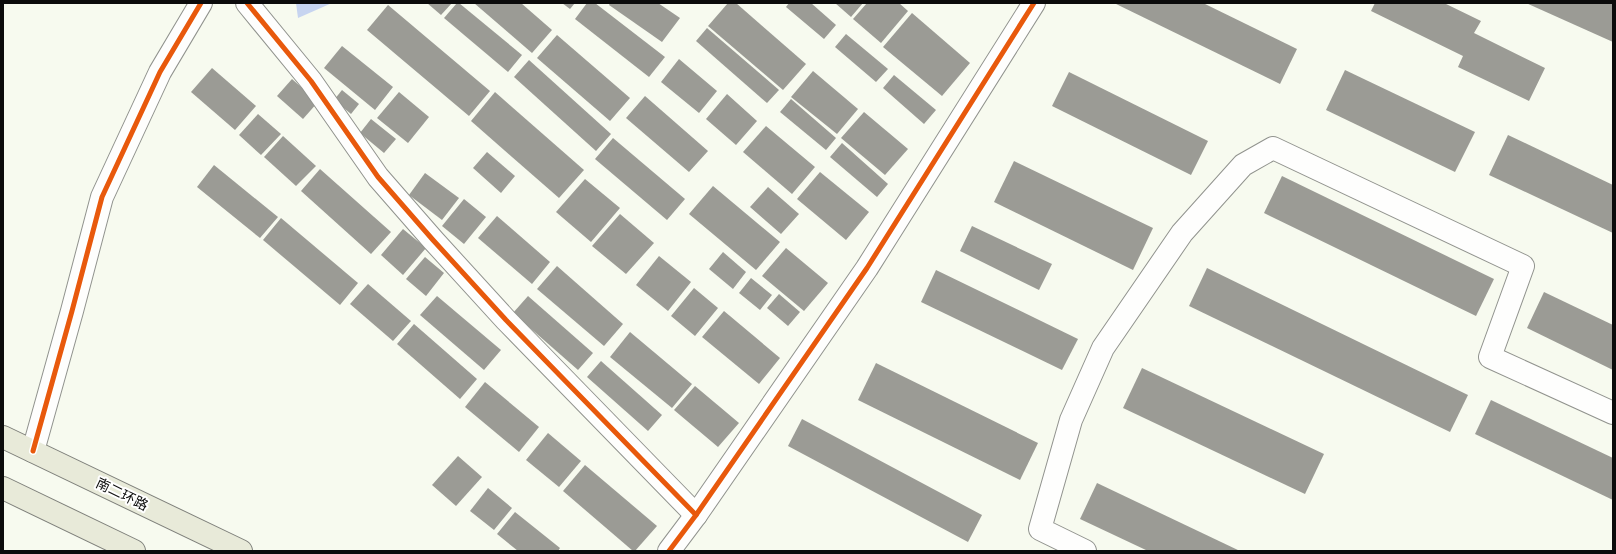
<svg xmlns="http://www.w3.org/2000/svg" width="1616" height="554" viewBox="0 0 1616 554" font-family="'PT Serif','Noto Sans SC',serif">
	<style>
		.water { fill: #c7d4f0 }
		.building { fill: #9b9b95 }
		.lines { fill: none; stroke-linecap: round; stroke-linejoin: round }
		.minor-casing { stroke: #91938e; stroke-width: 24 }
		.major-casing { stroke: #7f807b; stroke-width: 24 }
		.minor { stroke: #fefefd; stroke-width: 22 }
		.major { stroke: #e8ead9; stroke-width: 22 }
		.cycleway-casing { stroke: #fff; stroke-width: 8 }
		.cycleway { stroke: #e8590c; stroke-width: 5 }
		.labels { text-anchor: middle; stroke-width: 4; stroke-linejoin: round; paint-order: stroke }
		.street-label { font-size: 14px; fill: #0b0b0b; stroke: #fff }
	</style>
	<rect width="100%" height="100%" fill="#f7faef"/>
	<polygon class="water" points="296,3 332,3 298,18"/>
	<g class="building">
		<polygon points="427,3 452,3 441,15"/>
		<polygon points="457,3 459,3 522,55 508,72 444,18"/>
		<polygon points="474,3 521,3 552,30 532,53"/>
		<polygon points="562,3 575,3 570,9"/>
		<polygon points="587,3 595,3 665,57 649,77 575,19"/>
		<polygon points="610,3 658,3 680,18 662,42 609,5"/>
		<polygon points="728,3 736,3 806,64 783,90 708,26"/>
		<polygon points="789,3 811,3 836,25 824,39 786,7"/>
		<polygon points="835,3 863,3 851,17"/>
		<polygon points="867,3 899,3 908,11 881,43 853,19"/>
		<polygon points="1114,3 1203,3 1297,49 1280,84"/>
		<polygon points="1375,3 1444,3 1481,21 1474,33 1545,68 1529,101 1458,67 1463,56 1371,11"/>
		<polygon points="1526,3 1613,3 1613,42"/>
		<polygon points="388,5 490,91 469,116 367,30"/>
		<polygon points="912,13 970,63 942,96 883,47"/>
		<polygon points="707,28 779,90 767,103 696,41"/>
		<polygon points="846,34 888,69 876,82 835,47"/>
		<polygon points="557,35 630,98 610,121 537,58"/>
		<polygon points="342,46 393,87 375,110 324,68"/>
		<polygon points="679,59 717,91 699,113 661,82"/>
		<polygon points="529,60 611,134 596,151 514,77"/>
		<polygon points="212,68 256,106 235,130 191,92"/>
		<polygon points="1345,70 1475,132 1455,172 1326,110"/>
		<polygon points="813,71 858,109 837,134 791,97"/>
		<polygon points="1069,72 1208,141 1191,175 1052,106"/>
		<polygon points="894,75 936,110 924,124 883,88"/>
		<polygon points="292,79 318,102 303,119 277,96"/>
		<polygon points="342,90 359,104 351,114 334,100"/>
		<polygon points="399,92 429,117 408,143 377,118"/>
		<polygon points="495,92 584,170 559,198 471,121"/>
		<polygon points="727,94 757,121 736,145 706,119"/>
		<polygon points="645,96 708,151 689,172 626,118"/>
		<polygon points="791,99 836,138 826,150 780,112"/>
		<polygon points="864,112 908,149 885,175 841,138"/>
		<polygon points="258,114 281,134 261,155 239,135"/>
		<polygon points="371,119 396,139 384,153 360,133"/>
		<polygon points="766,126 815,167 792,194 743,152"/>
		<polygon points="1508,135 1613,185 1613,233 1489,175"/>
		<polygon points="283,136 316,166 296,186 264,157"/>
		<polygon points="613,138 685,199 667,220 595,159"/>
		<polygon points="842,143 888,184 877,197 830,157"/>
		<polygon points="487,152 515,176 501,193 473,168"/>
		<polygon points="1014,161 1153,228 1133,270 994,202"/>
		<polygon points="214,165 278,217 260,238 197,187"/>
		<polygon points="320,169 391,232 371,254 301,191"/>
		<polygon points="820,172 869,212 846,240 797,199"/>
		<polygon points="425,173 459,198 442,220 409,195"/>
		<polygon points="1282,176 1494,279 1476,316 1264,213"/>
		<polygon points="585,179 620,208 591,242 556,212"/>
		<polygon points="713,186 780,242 756,270 689,214"/>
		<polygon points="768,187 799,214 781,234 750,207"/>
		<polygon points="464,199 486,217 464,244 442,226"/>
		<polygon points="620,214 654,243 626,274 592,246"/>
		<polygon points="497,216 550,262 532,284 478,238"/>
		<polygon points="281,218 358,283 340,305 263,240"/>
		<polygon points="972,226 1052,264 1039,290 960,251"/>
		<polygon points="403,229 426,248 403,275 381,255"/>
		<polygon points="786,248 828,283 804,311 762,276"/>
		<polygon points="723,252 746,272 733,289 709,269"/>
		<polygon points="659,256 691,282 668,311 636,285"/>
		<polygon points="425,257 444,273 426,296 406,279"/>
		<polygon points="557,266 623,324 604,346 537,289"/>
		<polygon points="1207,268 1468,395 1450,432 1189,306"/>
		<polygon points="936,270 1078,339 1062,370 921,302"/>
		<polygon points="751,278 772,295 760,310 739,293"/>
		<polygon points="368,284 411,321 393,341 350,304"/>
		<polygon points="694,288 718,308 695,336 671,316"/>
		<polygon points="1544,292 1613,325 1613,370 1527,328"/>
		<polygon points="779,294 800,312 788,326 767,308"/>
		<polygon points="437,296 501,350 484,370 420,315"/>
		<polygon points="528,296 593,353 578,370 513,313"/>
		<polygon points="724,311 780,358 759,384 702,337"/>
		<polygon points="414,324 477,379 460,399 397,344"/>
		<polygon points="630,332 692,384 672,408 610,357"/>
		<polygon points="601,361 662,415 648,431 587,377"/>
		<polygon points="876,363 1038,443 1020,480 858,400"/>
		<polygon points="1142,368 1324,454 1305,494 1123,408"/>
		<polygon points="485,382 539,427 519,452 465,407"/>
		<polygon points="695,386 739,423 718,447 674,410"/>
		<polygon points="1491,400 1613,458 1613,500 1475,434"/>
		<polygon points="802,419 982,515 968,542 788,446"/>
		<polygon points="548,433 581,461 559,487 526,460"/>
		<polygon points="458,456 482,477 456,506 432,485"/>
		<polygon points="585,465 657,526 635,551 633,551 563,491"/>
		<polygon points="1097,483 1240,551 1148,551 1080,519"/>
		<polygon points="488,488 512,508 494,530 470,511"/>
		<polygon points="515,512 560,548 558,551 518,551 497,534"/>
	</g>
	<g class="lines">
		<defs>
			<g id="minor">
				<polyline points="247,3 311,81 378,177 433,240 506,320 696,515"/>
				<polyline points="33,451 72,311 102,197 160,72 201,3"/>
				<polyline points="669,551 696,515 867,268 1034,3"/>
				<polyline points="1085,551 1040,529 1071,420 1103,348 1182,233 1243,165 1273,148 1523,266 1490,357 1613,413"/>
			</g>
			<g id="major">
				<polyline points="3,437 241,551"/>
				<polyline points="3,488 134,551"/>
			</g>
		</defs>
		<use href="#minor" class="minor-casing"/>
		<use href="#major" class="major-casing"/>
		<use href="#minor" class="minor"/>
		<use href="#major" class="major"/>
		<defs>
			<g id="cycleway">
				<polyline points="247,3 311,81 378,177 433,240 506,320 696,515"/>
				<polyline points="33,451 72,311 102,197 160,72 201,3"/>
				<polyline points="669,551 696,515 867,268 1034,3"/>
			</g>
		</defs>
		<use href="#cycleway" class="cycleway-casing"/>
		<use href="#cycleway" class="cycleway"/>
	</g>
	<g class="labels">
		<g class="street-label">
			<text transform="translate(122 494) rotate(26)" y="5">南二环路</text>
		</g>
	</g>
	<rect width="1616" height="554" fill="none" stroke="#0b0b0b" stroke-width="8"/>
</svg>
